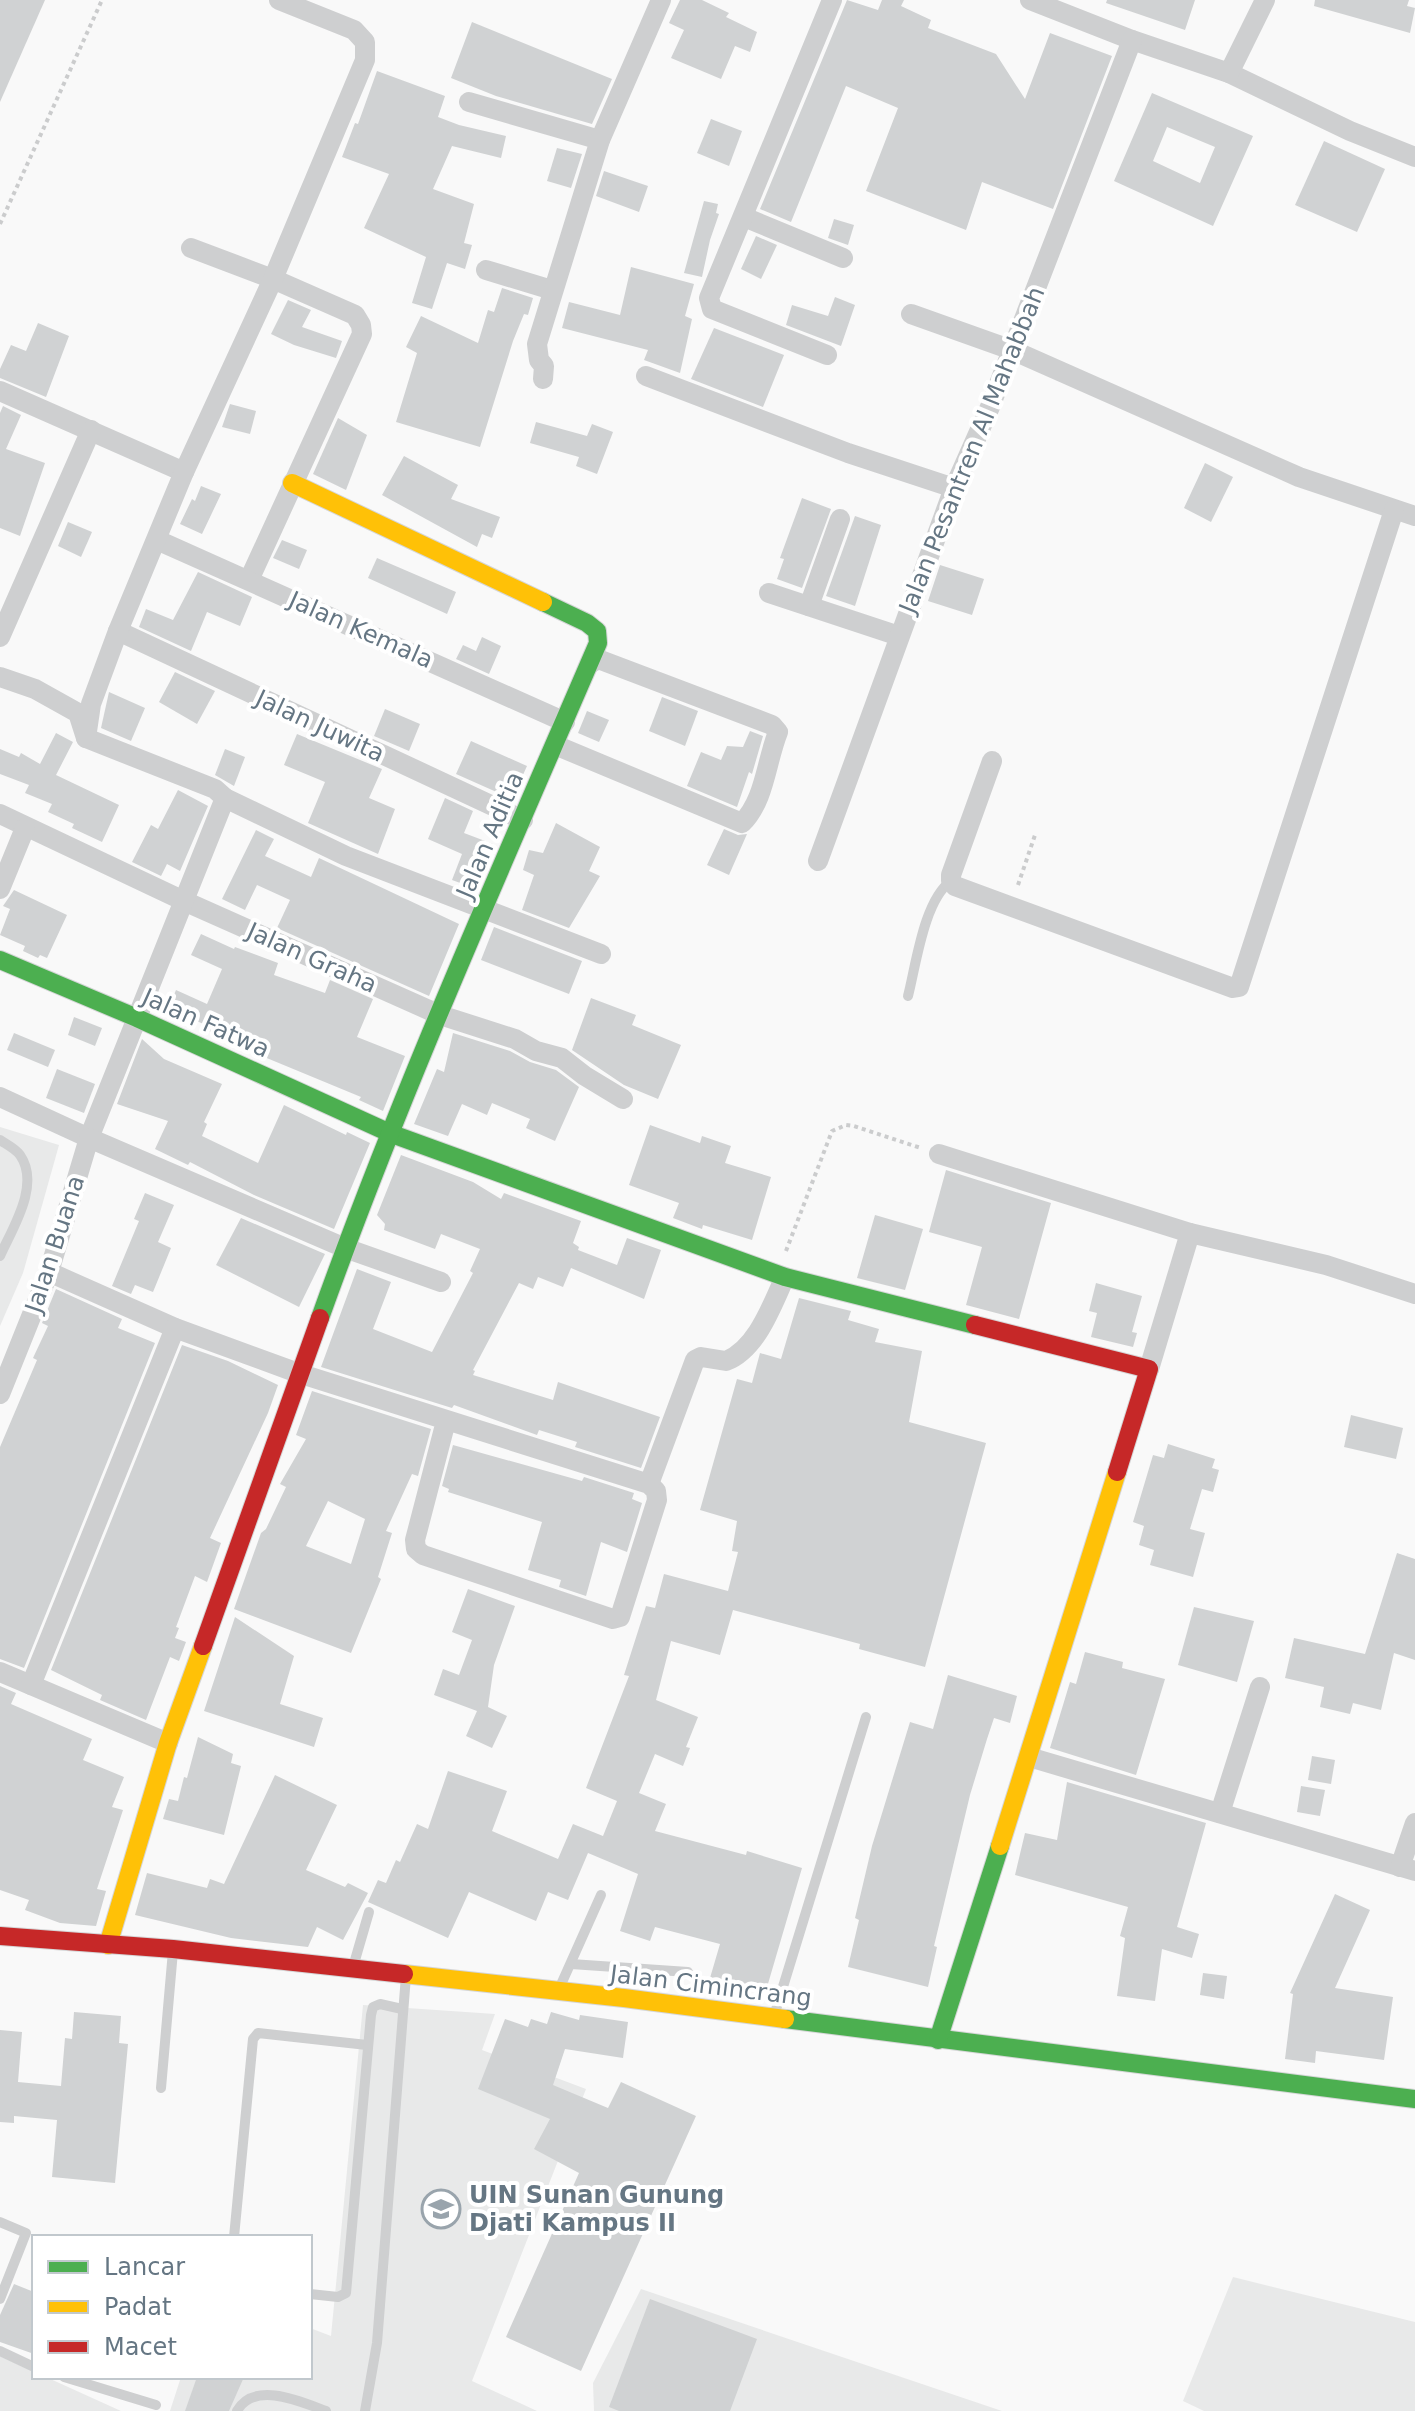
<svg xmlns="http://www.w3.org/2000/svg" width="1415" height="2411" viewBox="0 0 1415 2411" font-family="'DejaVu Sans',sans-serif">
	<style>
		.built { fill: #e8e9e9 }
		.building { fill: #d0d2d3; fill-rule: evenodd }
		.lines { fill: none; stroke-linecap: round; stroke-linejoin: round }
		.fast-casing { stroke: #d5d6d7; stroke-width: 20 }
		.slow-casing { stroke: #d5d6d7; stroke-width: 20 }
		.jam-casing { stroke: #d5d6d7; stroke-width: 20 }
		.path { stroke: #cbcccd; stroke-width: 4; stroke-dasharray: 4 4; stroke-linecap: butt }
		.lane { stroke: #cecfd0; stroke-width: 10 }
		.street { stroke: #cecfd0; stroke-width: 20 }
		.fast { stroke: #4caf50; stroke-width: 18 }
		.slow { stroke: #ffc107; stroke-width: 18 }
		.jam { stroke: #c62828; stroke-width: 18 }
		.labels { text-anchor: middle; stroke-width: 8; stroke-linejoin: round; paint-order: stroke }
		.street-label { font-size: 24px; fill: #657683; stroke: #fff }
		.poi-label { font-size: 24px; font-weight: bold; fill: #657683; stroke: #fff; text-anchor: start }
	</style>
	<rect width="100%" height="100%" fill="#f9f9f9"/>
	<g class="built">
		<polygon points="0,1127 59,1145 23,1273 0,1326"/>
		<polygon points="363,2005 495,2014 482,2050 586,2089 472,2381 537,2411 170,2411 181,2377 310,2377 310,2328 331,2336"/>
		<polygon points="1233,2277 1415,2322 1415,2411 1204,2411 1183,2401"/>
		<polygon points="641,2289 1002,2411 594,2411 593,2383"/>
		<polygon points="0,2356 34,2372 34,2377 46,2377 121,2411 0,2411"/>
	</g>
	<g class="building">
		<polygon points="0,0 45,0 0,102"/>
		<polygon points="680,0 702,0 729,13 726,17 757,32 750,52 735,46 721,79 671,58 684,30 669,23"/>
		<polygon points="847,0 878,10 882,0 904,0 901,6 931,20 928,28 996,54 1025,99 1050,33 1112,56 1053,209 982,182 966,230 866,191 898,108 846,86 791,222 760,209"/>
		<polygon points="1107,0 1195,0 1185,30 1106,3"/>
		<polygon points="1315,0 1409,0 1407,6 1415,8 1410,33 1314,6"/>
		<polygon points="472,22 612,79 592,124 496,96 451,78"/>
		<polygon points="377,71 445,96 438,117 459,125 506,136 501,158 452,146 433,189 474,204 464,243 472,245 465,269 447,263 432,309 412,303 426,257 364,228 389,174 342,157 355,123 358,124"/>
		<path d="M1152 93 1253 136 1213 226 1114 181ZM1167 127 1215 147 1200 183 1153 161Z"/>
		<polygon points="711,119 742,131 729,166 697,153"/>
		<polygon points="1324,141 1385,169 1357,232 1295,205"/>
		<polygon points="557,148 582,154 571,188 547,181"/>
		<polygon points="604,171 648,186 639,212 596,196"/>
		<polygon points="704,201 718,204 716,213 719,214 710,240 702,277 684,273"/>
		<polygon points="834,219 854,225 848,245 828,238"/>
		<polygon points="756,236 777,245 761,279 741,269"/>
		<polygon points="631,267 694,284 685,316 692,319 680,373 644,360 648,350 562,328 569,302 620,315"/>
		<polygon points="502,288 533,298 528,315 524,314 513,341 480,447 396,422 417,353 406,347 421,316 478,343 488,310 494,312"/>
		<polygon points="835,297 855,305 841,346 786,325 792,305 828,316"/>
		<polygon points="288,300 311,310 302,327 342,341 336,358 294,345 271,334"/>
		<polygon points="38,323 69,336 46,397 0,378 0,369 11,345 26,351"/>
		<polygon points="714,328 784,355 763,407 691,379"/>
		<polygon points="230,404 256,411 250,434 222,427"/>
		<polygon points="3,406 21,415 6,449 45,463 20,536 0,528 0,413"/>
		<polygon points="338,418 367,435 346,490 313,474"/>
		<polygon points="536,422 587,436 592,424 613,432 597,474 576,466 579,457 530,443"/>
		<polygon points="404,456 458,485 451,499 500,517 492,538 482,534 477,547 382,495"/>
		<polygon points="1205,463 1233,477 1211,522 1184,508"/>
		<polygon points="201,486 221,494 202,534 180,524 192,499 195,501"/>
		<polygon points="802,498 831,509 802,588 777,579 784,559 780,558"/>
		<polygon points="855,516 881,525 855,606 826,596"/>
		<polygon points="68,522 92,532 81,557 58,546"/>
		<polygon points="282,540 307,550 299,569 273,558"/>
		<polygon points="377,558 456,592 447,614 368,578"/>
		<polygon points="940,565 984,579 972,615 928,601"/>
		<polygon points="198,572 252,597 240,626 207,612 191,651 139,627 146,609 173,620"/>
		<polygon points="482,637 501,646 489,674 456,659 463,645 476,651"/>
		<polygon points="175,672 215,691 197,724 159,702"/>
		<polygon points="109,692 145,708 131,741 101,728"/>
		<polygon points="662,697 698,711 685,746 649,731"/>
		<polygon points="385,709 420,724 409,751 374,736"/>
		<polygon points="587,711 609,720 599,742 578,733"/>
		<polygon points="750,731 763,736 752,774 749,772 737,807 687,786 701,752 721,760 727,746 743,747"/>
		<polygon points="56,733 73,742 56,775 119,805 102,842 72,828 74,824 48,812 52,804 25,793 29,785 0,774 0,749 19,757 21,753 40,764"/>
		<polygon points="297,734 382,769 369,798 395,809 378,854 308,823 325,782 284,765"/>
		<polygon points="471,741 527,766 512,799 456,774"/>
		<polygon points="225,749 245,757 234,786 215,775"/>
		<polygon points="178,790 208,806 180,871 167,864 161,876 132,862 151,825 158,829"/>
		<polygon points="445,798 473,811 464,833 493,844 474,888 452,880 462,854 428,839"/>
		<polygon points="556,823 600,847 589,871 600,876 569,928 522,910 534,875 523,870 529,850 543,853"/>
		<polygon points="724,829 738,835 747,834 729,875 707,865"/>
		<polygon points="256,830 274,839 265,856 311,877 319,858 459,924 429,996 277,928 290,900 257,885 245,910 222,899"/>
		<polygon points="14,890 67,915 47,958 40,955 38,958 23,951 25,946 0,935 10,909 3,906"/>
		<polygon points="494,927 582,961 569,994 481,960"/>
		<polygon points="201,934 234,949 235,947 278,963 274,975 325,993 330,980 373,999 357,1037 405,1056 383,1111 359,1100 361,1097 257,1054 259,1049 205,1030 206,1025 168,1009 176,990 207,1004 222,969 191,955"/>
		<polygon points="591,998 636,1015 632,1025 681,1045 658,1099 624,1085 572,1050"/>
		<polygon points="74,1017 102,1028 95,1046 68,1035"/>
		<polygon points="14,1033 55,1050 48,1067 7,1050"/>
		<polygon points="453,1033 510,1051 530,1062 556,1070 579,1087 555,1141 526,1128 530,1119 492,1103 487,1115 462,1104 448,1136 414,1124 437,1069 444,1072"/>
		<polygon points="142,1039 164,1059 222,1084 204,1122 207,1124 202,1136 258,1163 284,1105 346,1135 347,1132 370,1143 334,1229 254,1195 190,1162 188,1165 155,1149 168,1121 117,1104"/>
		<polygon points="57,1069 95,1084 84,1113 46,1098"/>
		<polygon points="650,1125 700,1143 702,1136 731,1146 725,1163 771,1177 752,1240 703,1225 702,1229 673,1218 679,1203 629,1185"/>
		<polygon points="401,1155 473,1182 501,1199 504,1193 581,1221 573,1243 579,1247 578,1250 617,1265 627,1238 661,1250 644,1299 571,1268 563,1287 538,1277 533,1289 519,1283 473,1370 475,1371 473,1375 553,1400 558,1382 660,1417 641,1468 575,1447 577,1442 539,1430 537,1435 454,1405 452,1408 321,1367 357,1269 391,1282 373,1329 432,1352 473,1273 470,1271 480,1249 441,1234 435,1249 384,1230 385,1224 377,1215"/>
		<polygon points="946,1170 1051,1203 1019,1319 966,1305 982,1247 929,1232"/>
		<polygon points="145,1193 174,1205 158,1242 171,1248 153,1292 135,1285 131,1294 112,1286 139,1221 134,1219"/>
		<polygon points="875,1215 923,1229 905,1290 857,1278"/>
		<polygon points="241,1218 325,1254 299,1307 216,1265"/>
		<polygon points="1096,1283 1142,1296 1132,1332 1137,1333 1133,1347 1091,1337 1097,1313 1089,1311"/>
		<polygon points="56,1289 122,1319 118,1328 155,1343 24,1668 0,1659 0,1447 37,1360 33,1358 48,1326 42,1323"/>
		<polygon points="799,1298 851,1311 848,1320 879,1329 875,1342 922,1351 909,1422 986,1443 925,1667 859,1649 860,1644 733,1610 720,1655 671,1641 656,1700 698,1717 686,1747 690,1748 683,1766 655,1754 639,1793 666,1804 655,1831 746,1855 747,1851 802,1868 765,1994 710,1978 720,1944 655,1927 650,1941 620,1931 638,1874 588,1853 568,1900 548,1892 536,1921 469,1892 448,1938 368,1902 378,1880 386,1883 396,1860 400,1862 417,1824 428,1829 448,1771 507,1791 492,1831 558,1859 573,1824 603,1836 617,1801 586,1788 629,1676 624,1675 646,1606 655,1608 664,1574 728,1591 738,1552 732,1551 737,1521 700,1510 737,1379 752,1383 760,1353 781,1359"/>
		<polygon points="182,1345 228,1361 278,1385 268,1413 210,1538 221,1543 207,1582 195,1576 176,1627 179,1628 175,1638 186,1642 179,1661 170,1657 146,1720 100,1700 102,1695 51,1670"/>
		<path d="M312 1391 431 1429 418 1476 412 1474 386 1531 392 1533 378 1577 381 1579 351 1653 234 1609 261 1533 266 1529 286 1487 280 1484 306 1439 296 1435ZM328 1501 365 1519 351 1564 306 1546Z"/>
		<polygon points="1351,1415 1403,1428 1396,1459 1344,1447"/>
		<polygon points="1168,1444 1215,1459 1212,1468 1219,1470 1213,1492 1202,1489 1190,1529 1205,1533 1193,1577 1150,1565 1154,1550 1139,1545 1144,1526 1133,1522 1153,1455 1164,1458"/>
		<polygon points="453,1445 582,1481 584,1477 634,1493 632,1499 642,1503 627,1552 601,1542 586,1596 559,1587 561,1580 528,1570 542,1522 448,1492 449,1489 442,1486"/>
		<polygon points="1397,1553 1415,1559 1415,1660 1394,1653 1381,1710 1353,1703 1350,1714 1320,1707 1324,1687 1285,1678 1294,1638 1365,1654"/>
		<polygon points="468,1589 515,1606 494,1665 488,1707 507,1716 492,1748 466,1736 477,1711 434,1695 443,1669 459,1675 472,1640 452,1632"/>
		<polygon points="1194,1607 1254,1621 1237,1682 1178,1665"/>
		<polygon points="235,1617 294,1656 280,1704 323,1718 314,1747 204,1711"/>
		<polygon points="1085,1652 1123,1662 1122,1668 1165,1679 1136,1775 1050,1748 1070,1682 1076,1684"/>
		<polygon points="948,1675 1017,1696 1010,1723 994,1718 987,1739 970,1795 934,1946 937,1947 928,1987 848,1967 859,1920 855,1918 872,1846 910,1722 933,1729"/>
		<polygon points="0,1686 16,1693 11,1704 92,1739 83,1760 124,1777 112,1807 123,1810 97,1889 106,1891 96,1926 60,1923 25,1910 29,1900 0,1890"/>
		<polygon points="198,1737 233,1754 231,1763 241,1766 224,1835 163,1819 169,1799 178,1801 184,1777 187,1778"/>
		<polygon points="1312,1756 1335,1760 1331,1784 1308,1780"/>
		<polygon points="275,1775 337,1805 306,1870 345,1887 348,1883 368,1893 343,1940 317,1927 308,1947 231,1938 135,1915 147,1873 207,1888 210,1879 224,1884"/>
		<polygon points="1067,1782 1206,1823 1177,1927 1199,1934 1192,1958 1162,1949 1155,2001 1117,1996 1125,1938 1120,1936 1128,1907 1015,1875 1025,1833 1057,1840"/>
		<polygon points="1301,1786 1325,1790 1320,1816 1297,1812"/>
		<polygon points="1335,1894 1370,1910 1335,1988 1393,1997 1384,2060 1316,2051 1315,2063 1285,2059 1293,1994 1290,1993"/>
		<polygon points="1203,1973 1227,1976 1224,1999 1200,1995"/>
		<polygon points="74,2012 121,2016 119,2043 128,2044 115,2183 52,2177 57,2120 14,2116 14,2123 0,2122 0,2030 22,2032 18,2082 61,2086 65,2038 72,2039"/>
		<polygon points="551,2012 579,2020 580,2015 628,2022 623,2058 565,2049 553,2085 608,2108 621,2082 696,2116 581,2371 506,2337 579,2173 534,2149 550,2119 478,2089 505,2019 528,2027 531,2019 547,2024"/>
		<polygon points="14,2284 34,2292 34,2354 0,2342 0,2315"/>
		<polygon points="650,2299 757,2339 730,2411 619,2411 609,2407"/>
		<polygon points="197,2377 244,2377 229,2411 185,2411"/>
	</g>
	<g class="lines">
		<defs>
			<g id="fast">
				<polyline points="0,960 137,1018 392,1134 785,1277 975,1325"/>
				<path d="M320 1318C402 1089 502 866 598 643L597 631 587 623 543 602"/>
				<polyline points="785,2019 1415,2099"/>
				<polyline points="938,2040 1000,1846"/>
			</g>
			<g id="slow">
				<polyline points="292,483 543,602"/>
				<polyline points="1000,1846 1117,1472"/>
				<polyline points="108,1945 168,1743 203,1646"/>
				<polyline points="404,1974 624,1998 785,2019"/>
			</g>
			<g id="jam">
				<polyline points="975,1325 1149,1369 1117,1472"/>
				<polyline points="203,1646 320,1318"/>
				<polyline points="0,1936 173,1949 404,1974"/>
			</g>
		</defs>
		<use href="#fast" class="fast-casing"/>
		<use href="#slow" class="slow-casing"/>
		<use href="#jam" class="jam-casing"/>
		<g class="path">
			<polyline points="0,224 102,0"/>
			<polyline points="1018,885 1035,835"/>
			<polyline points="786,1251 832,1131 846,1125 854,1126 921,1148"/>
		</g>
		<g class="lane">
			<path d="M908 996C916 965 924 900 951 881"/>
			<path d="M0 1140C6 1144 16 1149 20 1155 41 1185 12 1229 0 1256"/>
			<polyline points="571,1964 688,1972"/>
			<polyline points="353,1967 369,1912"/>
			<polyline points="559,1989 601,1895"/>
			<polyline points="774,2016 866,1717"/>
			<polyline points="161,2088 173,1951"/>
			<polyline points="0,2222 26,2233 0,2299"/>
			<polyline points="234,2237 253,2039 258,2033 367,2045"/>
			<polyline points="310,2294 338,2297 346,2293 371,2015 373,2007 380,2004 402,2009"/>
			<polyline points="0,2351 34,2367"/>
			<polyline points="64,2377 156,2405"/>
			<path d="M237 2411C254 2380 302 2402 326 2411"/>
			<polyline points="365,2411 377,2343 406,1976"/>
		</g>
		<g class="street">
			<polyline points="1030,0 1132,40 1229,73 1350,131 1415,157"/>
			<polyline points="1229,73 1265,0"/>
			<polyline points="469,102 600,140"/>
			<polyline points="744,217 843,258"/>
			<polyline points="191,248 273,279 355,315 361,325 362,334 249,580"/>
			<polyline points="486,270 552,290"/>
			<polyline points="911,314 1012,350 1299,477 1415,516"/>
			<polyline points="827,355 712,309 709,298 832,0"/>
			<polyline points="646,376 848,453 954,488"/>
			<polyline points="543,379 544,366 539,360 537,344 600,140 661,0"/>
			<polyline points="0,391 184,472"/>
			<polyline points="157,540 565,722"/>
			<polyline points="769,593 899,636"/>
			<polyline points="809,606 840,519"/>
			<polyline points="118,631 523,820"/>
			<polyline points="0,637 91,430"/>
			<polyline points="0,677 35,689 78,713 86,738 215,789 225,798"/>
			<polyline points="86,738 91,704 118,631 184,472 273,279 365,60 365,42 354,30 279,0"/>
			<path d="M555 745 742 823C765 800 766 762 778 732L772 725 598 659 591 663"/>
			<polyline points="992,761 951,875 951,881 955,886 1233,988 1239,987 1394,510"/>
			<polyline points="0,814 184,901 440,1015 515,1039 536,1051 562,1058 585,1076 623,1099"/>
			<polyline points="818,861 954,488 990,407 1132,40"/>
			<polyline points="0,889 25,828"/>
			<polyline points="0,1097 89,1138 225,798 346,856 601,954"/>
			<polyline points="939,1154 1190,1233 1326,1265 1415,1294"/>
			<polyline points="49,1272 175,1328 298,1373 649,1484 656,1491 657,1500 620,1617 613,1619 423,1555 416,1549 415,1540 446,1421"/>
			<polyline points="1149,1369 1190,1233"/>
			<polyline points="0,1394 49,1272 89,1138 345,1248 441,1282"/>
			<path d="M649 1484 695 1360 701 1357 726 1361C757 1349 772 1305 785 1277"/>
			<polyline points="0,1672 168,1743"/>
			<polyline points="31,1685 175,1328"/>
			<polyline points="1029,1757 1415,1871"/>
			<polyline points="1220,1813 1260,1687"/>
			<polyline points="1400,1867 1415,1823"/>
		</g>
		<use href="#fast" class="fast"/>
		<use href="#slow" class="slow"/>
		<use href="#jam" class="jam"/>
	</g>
	<defs>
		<symbol id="university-ring" viewBox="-11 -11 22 22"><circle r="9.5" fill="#fff" stroke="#99a4ac" stroke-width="1.5"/><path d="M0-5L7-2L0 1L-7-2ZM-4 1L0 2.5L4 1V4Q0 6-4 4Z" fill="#99a4ac"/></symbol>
	</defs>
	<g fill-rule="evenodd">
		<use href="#university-ring" x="419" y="2187" width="44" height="44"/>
	</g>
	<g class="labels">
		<g class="street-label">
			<text transform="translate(972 450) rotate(-68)" y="8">Jalan Pesantren Al Mahabbah</text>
			<text transform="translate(361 630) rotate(24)" y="8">Jalan Kemala</text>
			<text transform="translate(320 726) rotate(25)" y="8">Jalan Juwita</text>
			<text transform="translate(490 835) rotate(-67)" y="8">Jalan Aditia</text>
			<text transform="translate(312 958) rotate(24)" y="8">Jalan Graha</text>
			<text transform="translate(206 1023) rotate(24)" y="8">Jalan Fatwa</text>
			<text transform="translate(55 1244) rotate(-72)" y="8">Jalan Buana</text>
			<text transform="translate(711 1986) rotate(7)" y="8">Jalan Cimincrang</text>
		</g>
		<g class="poi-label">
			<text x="469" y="2203">UIN Sunan Gunung<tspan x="469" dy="28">Djati Kampus II</tspan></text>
		</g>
	</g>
	<rect x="32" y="2235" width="280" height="144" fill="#ffffff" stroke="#c1c8cd" stroke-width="2"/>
	<rect x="48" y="2261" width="40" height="12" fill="#4caf50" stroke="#c1c8cd" stroke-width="2"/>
	<text x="104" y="2275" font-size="24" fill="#657683">Lancar</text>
	<rect x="48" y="2301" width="40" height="12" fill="#ffc107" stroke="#c1c8cd" stroke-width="2"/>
	<text x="104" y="2315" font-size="24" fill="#657683">Padat</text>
	<rect x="48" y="2341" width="40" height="12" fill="#c62828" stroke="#c1c8cd" stroke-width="2"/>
	<text x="104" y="2355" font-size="24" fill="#657683">Macet</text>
</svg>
